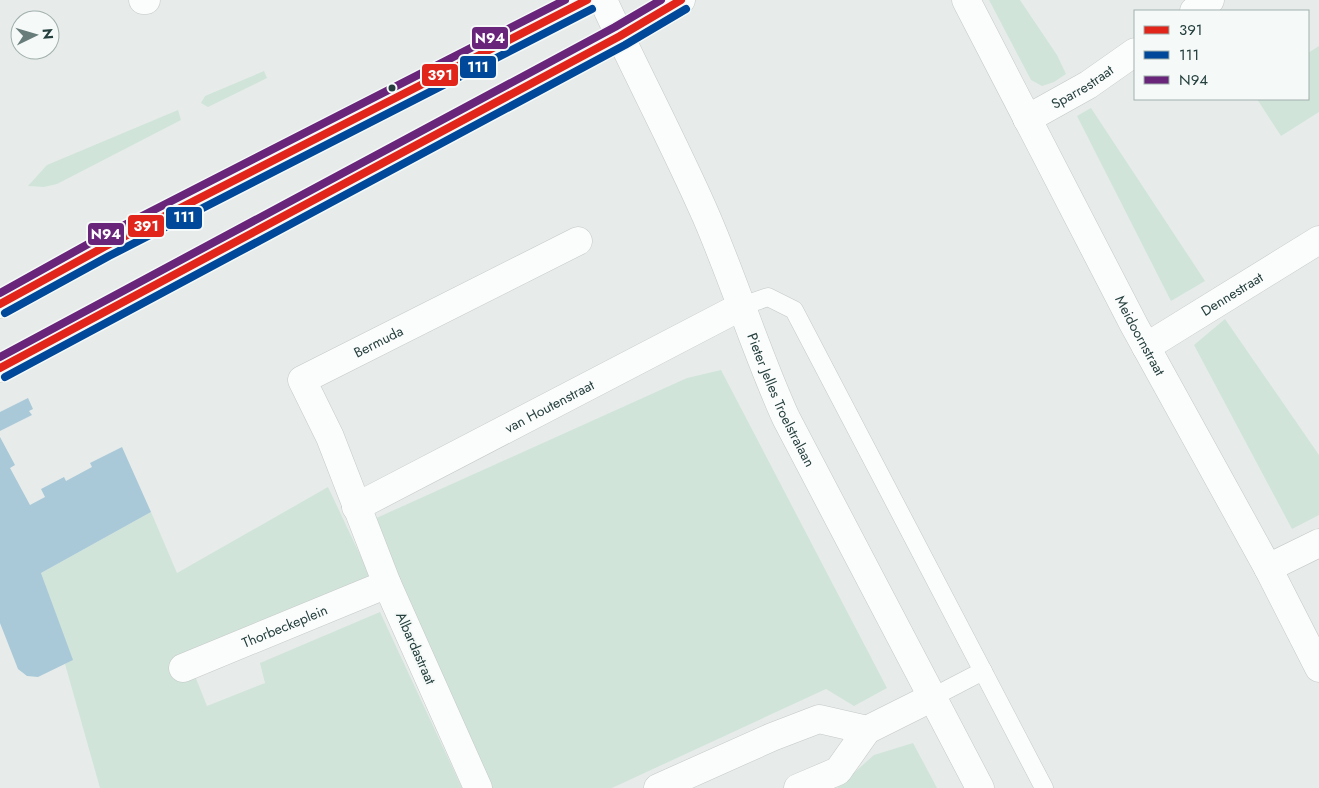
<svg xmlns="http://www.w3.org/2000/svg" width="1319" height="788" viewBox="0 0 1319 788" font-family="Jost,sans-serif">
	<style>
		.green { fill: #d0e4da }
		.water { fill: #a9c9d8 }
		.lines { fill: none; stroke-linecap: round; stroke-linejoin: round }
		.service-casing { stroke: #c4c9c7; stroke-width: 19 }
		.minor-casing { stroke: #c4c9c7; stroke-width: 29 }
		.tertiary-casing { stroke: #c4c9c7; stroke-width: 29 }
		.secondary-casing { stroke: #c2c9c8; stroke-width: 29 }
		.service { stroke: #fbfcfc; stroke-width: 18 }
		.minor { stroke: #fbfcfc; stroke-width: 28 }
		.tertiary { stroke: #fbfcfc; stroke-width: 28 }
		.secondary { stroke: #fbfcfc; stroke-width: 28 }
		.bus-1-casing { stroke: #f5faf8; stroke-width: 11 }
		.bus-2-casing { stroke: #f5faf8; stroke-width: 11 }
		.bus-3-casing { stroke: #f5faf8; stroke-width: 11 }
		.bus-1 { stroke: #e1251b; stroke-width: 8 }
		.bus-2 { stroke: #004899; stroke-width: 8 }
		.bus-3 { stroke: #68257a; stroke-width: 8 }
		.bus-dot { fill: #243f3d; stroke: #f5faf8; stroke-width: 2 }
		.labels { text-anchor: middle; stroke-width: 4; stroke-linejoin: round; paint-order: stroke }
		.street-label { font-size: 14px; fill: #243f3d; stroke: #f5faf8 }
		.line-badge { stroke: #f5faf8; stroke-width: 2 }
		.badge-label { font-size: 14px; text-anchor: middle; font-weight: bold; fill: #fff }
	</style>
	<rect width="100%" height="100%" fill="#e7ecea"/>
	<g class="green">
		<polygon points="989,0 1020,0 1057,55 1066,74 1054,82 1042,86 1031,80"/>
		<polygon points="1319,46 1319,112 1281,136 1257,99 1308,99 1308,53"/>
		<polygon points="264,71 267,78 208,107 201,103 205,96"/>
		<polygon points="1091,108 1205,281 1171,301 1077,116"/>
		<polygon points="178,110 181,120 57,184 44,187 28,186 47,165"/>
		<polygon points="1225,319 1319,455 1319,515 1292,529 1194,345"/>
		<polygon points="721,370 887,688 854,706 826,689 612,788 491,788 372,520 687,378"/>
		<polygon points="328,487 371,578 189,661 207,706 265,683 260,663 380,612 462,788 100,788 65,664 72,660 41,573 151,512 177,573"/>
		<polygon points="913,743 937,788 837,788 874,755"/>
	</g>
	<g class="water">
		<polygon points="28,398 33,409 29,411 32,415 0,431 0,412"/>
		<polygon points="0,437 15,465 10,468 30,505 45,497 41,489 64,477 66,481 92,467 90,463 122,447 151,512 41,573 73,660 38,677 27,676 18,669 0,623"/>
	</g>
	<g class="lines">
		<defs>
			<g id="service">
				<polyline points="742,306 768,297 794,310 1044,788"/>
				<polyline points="933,697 983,671"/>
			</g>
			<g id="minor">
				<polyline points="143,0 146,0"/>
				<path id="s1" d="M966 0 1134 325 1268 568 1319 668"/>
				<polyline points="1194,11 1210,0"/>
				<path id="s2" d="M1027 119 1088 85 1135 52"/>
				<path id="s3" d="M1146 347 1319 240"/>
				<path id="s4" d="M356 507 742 306"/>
				<polyline points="1268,568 1319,543"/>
				<path id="s5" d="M183 668 387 584"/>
				<path id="s6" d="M478 788 387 584 330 437 302 380 578 241"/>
				<polyline points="658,788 772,737 819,719 867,730"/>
				<polyline points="798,788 838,771 867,730 933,697"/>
			</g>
			<g id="tertiary">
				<path id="s7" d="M603 0C636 72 674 143 706 216 735 283 756 352 786 418L980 788"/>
			</g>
			<g id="secondary">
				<polyline points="0,304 104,247 587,0"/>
				<polyline points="0,368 620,36 681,0"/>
			</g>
		</defs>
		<use href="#service" class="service-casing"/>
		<use href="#minor" class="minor-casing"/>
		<use href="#tertiary" class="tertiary-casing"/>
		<use href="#secondary" class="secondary-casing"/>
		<use href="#service" class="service"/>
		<use href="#minor" class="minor"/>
		<use href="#tertiary" class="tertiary"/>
		<use href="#secondary" class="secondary"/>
		<defs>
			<g id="bus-1">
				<polyline points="0,304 104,247 587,0"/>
				<polyline points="0,368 620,36 681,0"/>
			</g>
			<g id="bus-2">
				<polyline points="5,313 109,256 592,9"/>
				<polyline points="5,377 625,45 686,9"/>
			</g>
			<g id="bus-3">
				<polyline points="0,293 99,238 565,0"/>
				<polyline points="0,357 615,27 661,0"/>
			</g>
		</defs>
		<use href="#bus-1" class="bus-1-casing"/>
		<use href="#bus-2" class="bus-2-casing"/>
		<use href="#bus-3" class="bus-3-casing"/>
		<use href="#bus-1" class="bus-1"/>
		<use href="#bus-2" class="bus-2"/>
		<use href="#bus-3" class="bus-3"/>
	</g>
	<circle class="bus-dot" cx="392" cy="88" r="4.5"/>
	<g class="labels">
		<g class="street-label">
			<text dy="5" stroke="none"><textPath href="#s2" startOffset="64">Sparrestraat</textPath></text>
			<text dy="5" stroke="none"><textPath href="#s3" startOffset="101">Dennestraat</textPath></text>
			<text dy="5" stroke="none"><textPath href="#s1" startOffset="378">Meidoornstraat</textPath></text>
			<text dy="5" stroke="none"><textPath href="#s6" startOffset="530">Bermuda</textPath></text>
			<text dy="5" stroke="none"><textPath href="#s7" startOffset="438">Pieter Jelles Troelstralaan</textPath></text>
			<text dy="5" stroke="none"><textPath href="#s4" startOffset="218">van Houtenstraat</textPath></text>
			<text dy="5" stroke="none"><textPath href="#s5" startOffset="110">Thorbeckeplein</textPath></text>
			<text transform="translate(416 648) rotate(66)" y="5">Albardastraat</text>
		</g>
	</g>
	<g class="line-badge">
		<rect x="471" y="26" width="38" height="24" rx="5" fill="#68257a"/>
		<rect x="459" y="55" width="38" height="24" rx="5" fill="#004899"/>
		<rect x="421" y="63" width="38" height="24" rx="5" fill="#e1251b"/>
		<rect x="165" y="206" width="38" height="24" rx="5" fill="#004899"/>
		<rect x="127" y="214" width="38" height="24" rx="5" fill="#e1251b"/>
		<rect x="87" y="222" width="38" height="24" rx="5" fill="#68257a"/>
	</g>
	<g class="badge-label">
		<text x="490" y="43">N94</text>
		<text x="478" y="72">111</text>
		<text x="440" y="80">391</text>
		<text x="184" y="222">111</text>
		<text x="146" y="231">391</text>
		<text x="106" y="239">N94</text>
	</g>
	<rect x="1134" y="10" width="175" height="90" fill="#f5faf8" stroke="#a1afad"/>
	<rect x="1144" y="26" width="25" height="8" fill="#e1251b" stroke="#a1afad"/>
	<text x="1179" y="35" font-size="15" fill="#243f3d">391</text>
	<rect x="1144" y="51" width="25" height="8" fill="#004899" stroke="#a1afad"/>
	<text x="1179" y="60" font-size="15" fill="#243f3d">111</text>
	<rect x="1144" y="76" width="25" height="8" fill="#68257a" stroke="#a1afad"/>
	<text x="1179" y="85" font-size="15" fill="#243f3d">N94</text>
	<g transform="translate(35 35) rotate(85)"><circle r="24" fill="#f5faf8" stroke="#a1afad"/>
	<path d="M0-4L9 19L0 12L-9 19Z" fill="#687c7a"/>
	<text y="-8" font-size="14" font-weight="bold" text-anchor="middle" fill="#243f3d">N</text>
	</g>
</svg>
